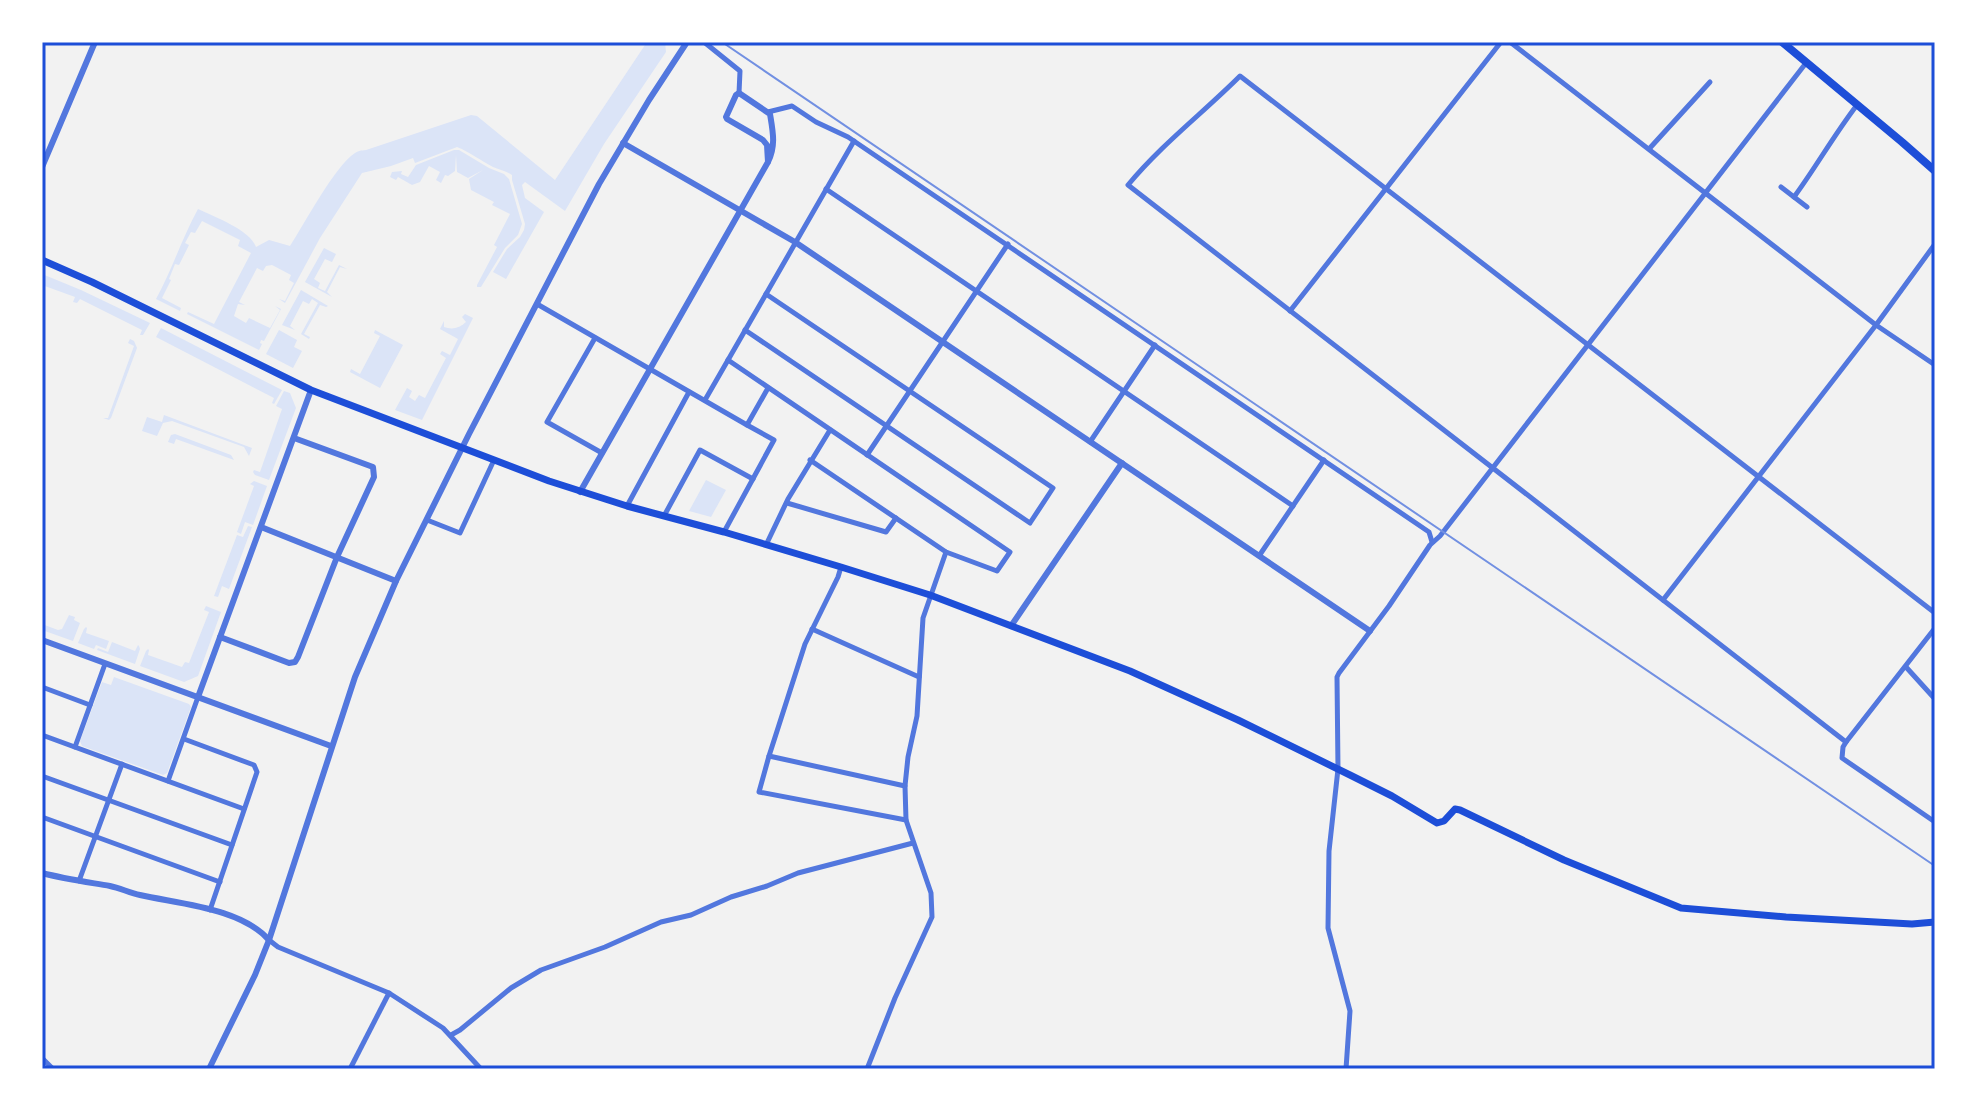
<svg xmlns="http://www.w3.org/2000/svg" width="1977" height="1111" viewBox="0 0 1977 1111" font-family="'Noto Sans',sans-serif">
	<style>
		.green { fill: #dbe4f7 }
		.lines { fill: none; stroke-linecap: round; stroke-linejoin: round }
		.minor { stroke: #5277de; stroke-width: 5 }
		.tertiary { stroke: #5277de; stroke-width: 6 }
		.secondary { stroke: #1d4ed8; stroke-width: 7 }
		.primary { stroke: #1d4ed8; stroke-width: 8 }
		.rail { stroke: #7290e2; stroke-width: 2 }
		.neatline { fill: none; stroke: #1d4ed8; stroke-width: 3 }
	</style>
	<rect width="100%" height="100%" fill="#f2f2f2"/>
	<g class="green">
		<path d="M645 42H665L666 52 604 144 565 211 525 182 522 185 525 198 544 212 506 279 493 272 507 249 520 237 524 230 525 224 512 180V175C506 171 500 170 493 167 481 161 470 152 457 147L415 163 413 158 391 166 362 173 320 238 285 303 279 299 285 301 294 283 289 280 291 275 272 265 266 266 263 271 257 268 239 302 245 305 238 304 234 316 246 323 249 318 270 328 280 310 275 306 281 309 264 341 261 340 260 343 262 344 259 350 187 314 188 312 214 324 251 253 238 246 240 240 202 221 195 233 191 232 185 243 189 245 179 265 175 264 169 279 171 280 162 298 181 308 180 311 156 299C172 270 182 238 198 209 215 217 250 230 256 247L269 240 290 246C305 223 334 167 355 153 360 150 360 151 366 150L471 115 477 116 555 180 645 45Z"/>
		<polygon points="454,150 459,150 489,168 504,174 509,179 522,224 518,235 505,248 481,287 477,287 477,285 497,247 494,245 510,214 492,205 494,202 471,190 469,179 483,170 468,178 457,172 456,155 455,171 448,176 445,175 441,183 436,180 440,172 429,166 420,182 412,185 398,177 396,180 390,177 392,172 402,171 401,174 408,177 416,165"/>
		<polygon points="324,248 336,254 332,262 325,259 314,279 320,283 318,288 325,291 339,265 347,269 340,267 327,292 332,297 305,282"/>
		<polygon points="42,274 81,290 150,323 143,335 140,335 142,330 80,299 77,303 73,302 75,297 42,285"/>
		<polygon points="301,290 328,306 326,307 320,305 304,334 310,337 309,339 301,334 318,303 312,299 309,304 303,301 290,326 295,330 282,325"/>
		<path d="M465 314 473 318 422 420 395 410 407 388 412 391 409 397 415 401 419 395 425 398 446 358 440 354 442 351 450 355 458 339 440 329 444 321V327C452 330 460 328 466 322L462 317Z"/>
		<polygon points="161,328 282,390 274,404 272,403 274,398 156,337"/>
		<polygon points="279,330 297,340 294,347 302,351 293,368 266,354"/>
		<polygon points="375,330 403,345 380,388 350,372 351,369 360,374 380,336 374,333"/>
		<polygon points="130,339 134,341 137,348 111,418 109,420 103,418 108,418 134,346 128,343"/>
		<polygon points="284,391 290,393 296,408 269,480 255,475 253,472 254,470 260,472 282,409 276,406"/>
		<polygon points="164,415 252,448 249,456 244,447 172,421 163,423 157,436 142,431 147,417 162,422"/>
		<polygon points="175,434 231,455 234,460 176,439 174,444 168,442 171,435"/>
		<polygon points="706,480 726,490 711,517 689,511"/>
		<polygon points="254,481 267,486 253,525 245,522 241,534 237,532 254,486 250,484"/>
		<polygon points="248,526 252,527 229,589 222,586 218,597 214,596 237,535 243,537"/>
		<polygon points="206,606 221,612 198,676 184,682 140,666 146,651 148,649 149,650 148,655 182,667 185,662 189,663 209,612 204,610"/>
		<polygon points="69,615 75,617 74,620 80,623 73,641 42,630 42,624 58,630 62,629"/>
		<polygon points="86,627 87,628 86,633 109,641 106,649 96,645 94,649 78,643 84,629"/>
		<polygon points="112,642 135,651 138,645 139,646 140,649 135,664 97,650 98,648 108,652"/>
		<polygon points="114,677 189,704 191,707 167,773 163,775 82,746 80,741 102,682 111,685"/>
	</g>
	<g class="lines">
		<g class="minor">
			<polyline points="704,42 740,71 739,93"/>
			<polyline points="1510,42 1876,325 1935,365"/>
			<polyline points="768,112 792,106 816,122 848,137 1429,532 1432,542"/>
			<polyline points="1649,149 1710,82"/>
			<polyline points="1781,187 1807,207"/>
			<polyline points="826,189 1293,506"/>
			<path d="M1794 197C1816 167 1834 135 1857 105"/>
			<polyline points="537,304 747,425 768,388"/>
			<polyline points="1290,311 1501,42"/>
			<polyline points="745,330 1030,523 1053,488 766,294"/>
			<polyline points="595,338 547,422 602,453"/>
			<polyline points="728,360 1010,552 997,571 946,552 810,460"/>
			<polyline points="705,400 854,141"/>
			<polyline points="1090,442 1155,345"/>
			<polyline points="867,455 1008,244"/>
			<polyline points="787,503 886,532 896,518"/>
			<polyline points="627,506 689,392"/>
			<polyline points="664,516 700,450 753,479"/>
			<polyline points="427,520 460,533 494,460"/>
			<polyline points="724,532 774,440 747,425"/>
			<polyline points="766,545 788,499 830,430"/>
			<polyline points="1259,556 1324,460"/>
			<polyline points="841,567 838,577 805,644 769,756 759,792 906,820"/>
			<polyline points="1663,600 1876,325 1935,244"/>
			<polyline points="1935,628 1846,742 1843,747 1842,758 1935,822"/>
			<polyline points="812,629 919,677"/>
			<polyline points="1906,667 1935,699"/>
			<polyline points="42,687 90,705"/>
			<polyline points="42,735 244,809"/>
			<polyline points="184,739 254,765 257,772 210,910"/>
			<path d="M1846 742 1128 185C1162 144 1203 113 1240 76L1935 613"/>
			<polyline points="75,747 105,664"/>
			<polyline points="769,756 905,786"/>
			<polyline points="42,776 232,845"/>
			<polyline points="168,781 198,697"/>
			<polyline points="42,817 220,882"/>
			<polyline points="79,881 122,764"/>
			<polyline points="269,940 278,947 389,993 443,1028 481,1069"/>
			<polyline points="451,1035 460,1030 511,988 541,970 605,947 661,922 691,915 731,897 767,886 798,873 913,843"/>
			<polyline points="42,1058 53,1069"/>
			<polyline points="350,1069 389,993"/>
			<polyline points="867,1069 895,998 932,917 931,893 906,820 905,786 908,757 917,716 923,618 946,552"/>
			<polyline points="1346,1069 1350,1011 1328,928 1329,851 1338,769 1337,677 1339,673 1389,606 1430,545 1440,536 1806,63"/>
		</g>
		<g class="tertiary">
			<polyline points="623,143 795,242 1370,631"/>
			<polyline points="42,167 95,42"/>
			<path d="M580 492 768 162C776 146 773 132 770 114L739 93 736 95 726 117 727 119 763 140 767 145 768 162"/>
			<polyline points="261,527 396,581"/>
			<polyline points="1011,626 1122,463"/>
			<polyline points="220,637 289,663 295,662 298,657 337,557 374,477 373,467 294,438"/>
			<polyline points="42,640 331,746"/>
			<polyline points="198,697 311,390"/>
			<path d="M42 873C65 879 87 882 110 886 120 888 130 893 140 895 180 904 241 908 269 940"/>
			<polyline points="209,1069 255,975 269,940 355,677 396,581 469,434 599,184 649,100 687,42"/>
		</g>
		<polyline class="secondary" points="42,260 92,282 311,390 549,481 627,506 724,532 841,567 930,595 1130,671 1238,720 1350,775 1392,796 1437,823 1444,821 1455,809 1460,810 1564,860 1681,908 1786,917 1912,924 1935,922"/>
		<polyline class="primary" points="1782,42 1902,142 1935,171"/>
		<polyline class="rail" points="722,42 1935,866"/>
	</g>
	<rect width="1977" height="1111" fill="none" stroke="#ffffff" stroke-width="88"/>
	<rect x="44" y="44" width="1889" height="1023" class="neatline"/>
</svg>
